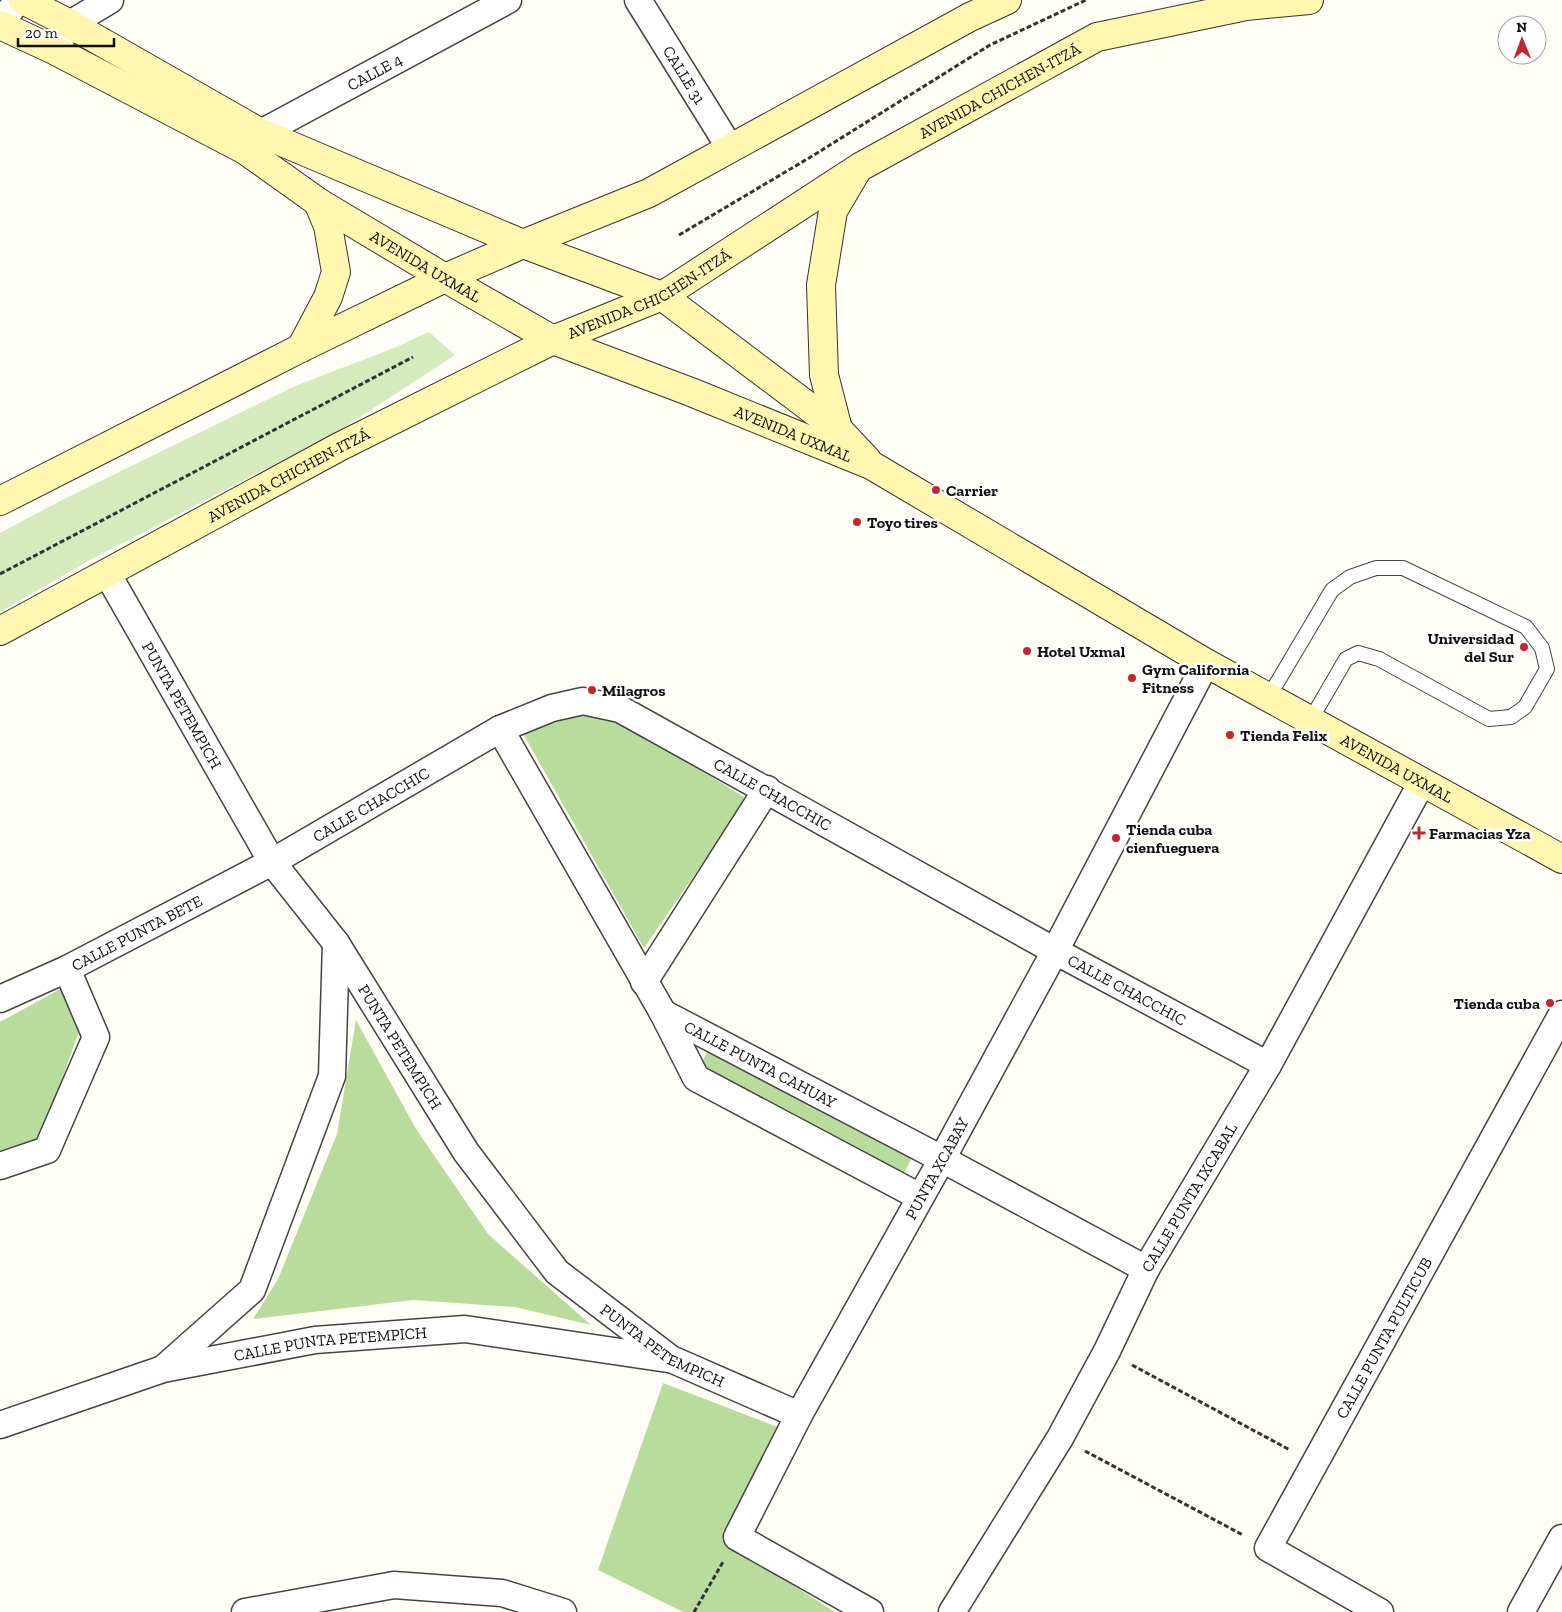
<svg xmlns="http://www.w3.org/2000/svg" width="1562" height="1612" viewBox="0 0 1562 1612" font-family="'Zilla Slab',serif">
	<style>
		.green { fill: #d5ebbd }
		.forest { fill: #b9dc9c }
		.lines { fill: none; stroke-linecap: round; stroke-linejoin: round }
		.lane-casing { stroke: #444; stroke-width: 16 }
		.street-casing { stroke: #444; stroke-width: 29 }
		.secondary-casing { stroke: #333; stroke-width: 30 }
		.path { stroke: #333; stroke-width: 3; stroke-dasharray: 5 2.5; stroke-linecap: butt }
		.lane { stroke: #fff; stroke-width: 14 }
		.street { stroke: #fff; stroke-width: 26 }
		.secondary { stroke: #fff6b0; stroke-width: 28 }
		.poi-dot { fill: #c4262e; stroke: #fff; stroke-width: 2 }
		.labels { text-anchor: middle; stroke-width: 5; stroke-linejoin: round; paint-order: stroke }
		.street-label { font-size: 16px; fill: #111; stroke: #fff }
		.poi-label { font-size: 16px; font-weight: bold; fill: #111; stroke: #fff; text-anchor: start }
	</style>
	<rect width="100%" height="100%" fill="#fffdf5"/>
	<polygon class="green" points="429,332 455,355 337,432 90,560 0,612 0,533 62,500 295,386 394,348"/>
	<g class="forest">
		<polygon points="569,712 618,718 747,799 644,948 521,730"/>
		<polygon points="62,988 80,1028 42,1137 0,1151 0,1022"/>
		<polygon points="356,1020 416,1129 488,1234 591,1325 515,1307 413,1300 253,1319 278,1279 337,1134"/>
		<polygon points="710,1046 914,1154 903,1175 699,1068"/>
		<polygon points="663,1383 778,1427 722,1540 835,1612 683,1612 598,1570"/>
	</g>
	<g class="lines">
		<defs>
			<polyline id="lane" points="1268,698 1332,590 1350,577 1376,568 1403,568 1526,627 1542,648 1547,669 1525,707 1511,717 1489,719 1379,659 1358,653 1346,659 1310,721"/>
			<g id="street">
				<path id="s1" d="M638 0 730 148"/>
				<polyline points="0,24 18,0"/>
				<polyline points="54,50 70,24 110,0"/>
				<path id="s2" d="M248 147 261 133 508 0"/>
				<path id="s3" d="M107 573 272 862 336 943 466 1152 557 1272 671 1359 799 1415"/>
				<polyline points="500,729 663,1013 696,1078 920,1197"/>
				<polyline points="644,982 767,789"/>
				<path id="s4" d="M0 999 67 969 272 862 500 729 552 708 583 701 620 709 1055 951 1268 1065"/>
				<path id="s5" d="M663 1013 942 1159 1146 1269"/>
				<polyline points="0,1166 47,1150 96,1037 67,969"/>
				<polyline points="164,1368 252,1290 332,1076 336,943"/>
				<path id="s6" d="M0 1425 163 1369 315 1340 465 1329 668 1359"/>
				<polyline points="245,1612 394,1585 502,1593 563,1612"/>
				<path id="s7" d="M870 1612 737 1537 799 1415 942 1159 1055 951 1206 663"/>
				<path id="s8" d="M952 1612 1060 1438 1107 1351 1146 1269 1268 1065 1422 782"/>
				<path id="s9" d="M1380 1612 1268 1548 1562 1014"/>
				<polyline points="1521,1612 1562,1538"/>
			</g>
			<g id="secondary">
				<polyline points="23,0 70,24 261,133 523,244 662,296 838,429 867,460"/>
				<path id="s10" d="M0 25 54 50 245 150 318 202 445 278 553 340 691 392 871 465 1206 663 1562 859"/>
				<polyline points="301,348 328,297 336,272 328,226 318,202"/>
				<polyline points="838,429 824,375 821,285 833,211 856,172"/>
				<polyline points="0,501 301,348 445,278 523,244 649,193 970,17 1007,0"/>
				<path id="s11" d="M0 631 339 447 553 340 662 296 860 167 1097 37 1246 6 1309 0"/>
			</g>
		</defs>
		<use href="#lane" class="lane-casing"/>
		<use href="#street" class="street-casing"/>
		<use href="#secondary" class="secondary-casing"/>
		<g class="path">
			<polyline points="679,235 814,155 990,45 1086,0"/>
			<polyline points="0,574 413,357"/>
			<polyline points="1132,1365 1290,1450"/>
			<polyline points="1085,1451 1243,1535"/>
			<polyline points="694,1612 723,1562"/>
		</g>
		<use href="#lane" class="lane"/>
		<use href="#street" class="street"/>
		<use href="#secondary" class="secondary"/>
	</g>
	<g class="poi-dot">
		<circle cx="936" cy="490" r="5"/>
		<circle cx="857" cy="522" r="5"/>
		<circle cx="1524" cy="647" r="5"/>
		<circle cx="1027" cy="651" r="5"/>
		<circle cx="1132" cy="678" r="5"/>
		<circle cx="592" cy="690" r="5"/>
		<circle cx="1230" cy="735" r="5"/>
		<path d="M1416.5 825.5h5v5h5v5h-5v5h-5v-5h-5v-5h5z"/>
		<circle cx="1116" cy="838" r="5"/>
		<circle cx="1550" cy="1003" r="5"/>
	</g>
	<g class="labels">
		<g class="street-label">
			<text dy="6" stroke="none"><textPath href="#s2" startOffset="148">CALLE 4</textPath></text>
			<text dy="6" stroke="none"><textPath href="#s1" startOffset="88">CALLE 31</textPath></text>
			<text dy="6" stroke="none"><textPath href="#s11" startOffset="1138">AVENIDA CHICHEN-ITZÁ</textPath></text>
			<text dy="6" stroke="none"><textPath href="#s10" startOffset="490">AVENIDA UXMAL</textPath></text>
			<text dy="6" stroke="none"><textPath href="#s11" startOffset="732">AVENIDA CHICHEN-ITZÁ</textPath></text>
			<text dy="6" stroke="none"><textPath href="#s10" startOffset="895">AVENIDA UXMAL</textPath></text>
			<text dy="6" stroke="none"><textPath href="#s11" startOffset="328">AVENIDA CHICHEN-ITZÁ</textPath></text>
			<text dy="6" stroke="none"><textPath href="#s3" startOffset="152">PUNTA PETEMPICH</textPath></text>
			<text dy="6" stroke="none"><textPath href="#s10" startOffset="1586">AVENIDA UXMAL</textPath></text>
			<text dy="6" stroke="none"><textPath href="#s4" startOffset="869">CALLE CHACCHIC</textPath></text>
			<text dy="6" stroke="none"><textPath href="#s4" startOffset="419">CALLE CHACCHIC</textPath></text>
			<text dy="6" stroke="none"><textPath href="#s4" startOffset="152">CALLE PUNTA BETE</textPath></text>
			<text dy="6" stroke="none"><textPath href="#s4" startOffset="1274">CALLE CHACCHIC</textPath></text>
			<text dy="6" stroke="none"><textPath href="#s3" startOffset="558">PUNTA PETEMPICH</textPath></text>
			<text dy="6" stroke="none"><textPath href="#s5" startOffset="110">CALLE PUNTA CAHUAY</textPath></text>
			<text dy="6" stroke="none"><textPath href="#s7" startOffset="572">PUNTA XCABAY</textPath></text>
			<text dy="6" stroke="none"><textPath href="#s8" startOffset="478">CALLE PUNTA IXCABAL</textPath></text>
			<text dy="6" stroke="none"><textPath href="#s9" startOffset="369">CALLE PUNTA PULTICUB</textPath></text>
			<text dy="6" stroke="none"><textPath href="#s6" startOffset="342">CALLE PUNTA PETEMPICH</textPath></text>
			<text dy="6" stroke="none"><textPath href="#s3" startOffset="962">PUNTA PETEMPICH</textPath></text>
		</g>
		<g class="poi-label">
			<text x="946" y="496">Carrier</text>
			<text x="867" y="528">Toyo tires</text>
			<text x="1514" y="644" text-anchor="end">Universidad<tspan x="1514" dy="18">del Sur</tspan></text>
			<text x="1037" y="657">Hotel Uxmal</text>
			<text x="1142" y="675">Gym California<tspan x="1142" dy="18">Fitness</tspan></text>
			<text x="602" y="696">Milagros</text>
			<text x="1240" y="741">Tienda Felix</text>
			<text x="1126" y="835">Tienda cuba<tspan x="1126" dy="18">cienfueguera</tspan></text>
			<text x="1429" y="839">Farmacias Yza</text>
			<text x="1540" y="1009" text-anchor="end">Tienda cuba</text>
		</g>
	</g>
	<g transform="translate(1522 40) rotate(359)"><circle r="24" fill="#ffffff" stroke="#a0a0a0"/>
	<path d="M0-4L9 19L0 12L-9 19Z" fill="#c4262e"/>
	<text y="-8" font-size="14" font-weight="bold" text-anchor="middle" fill="#111111">N</text>
	</g>
	<path d="M18 38v8h96v-8" fill="none" stroke="#111111" stroke-width="2.5"/>
	<text x="25" y="38" font-size="15" fill="#111111" stroke="#ffffff" stroke-width="4" paint-order="stroke">20 m</text>
</svg>
